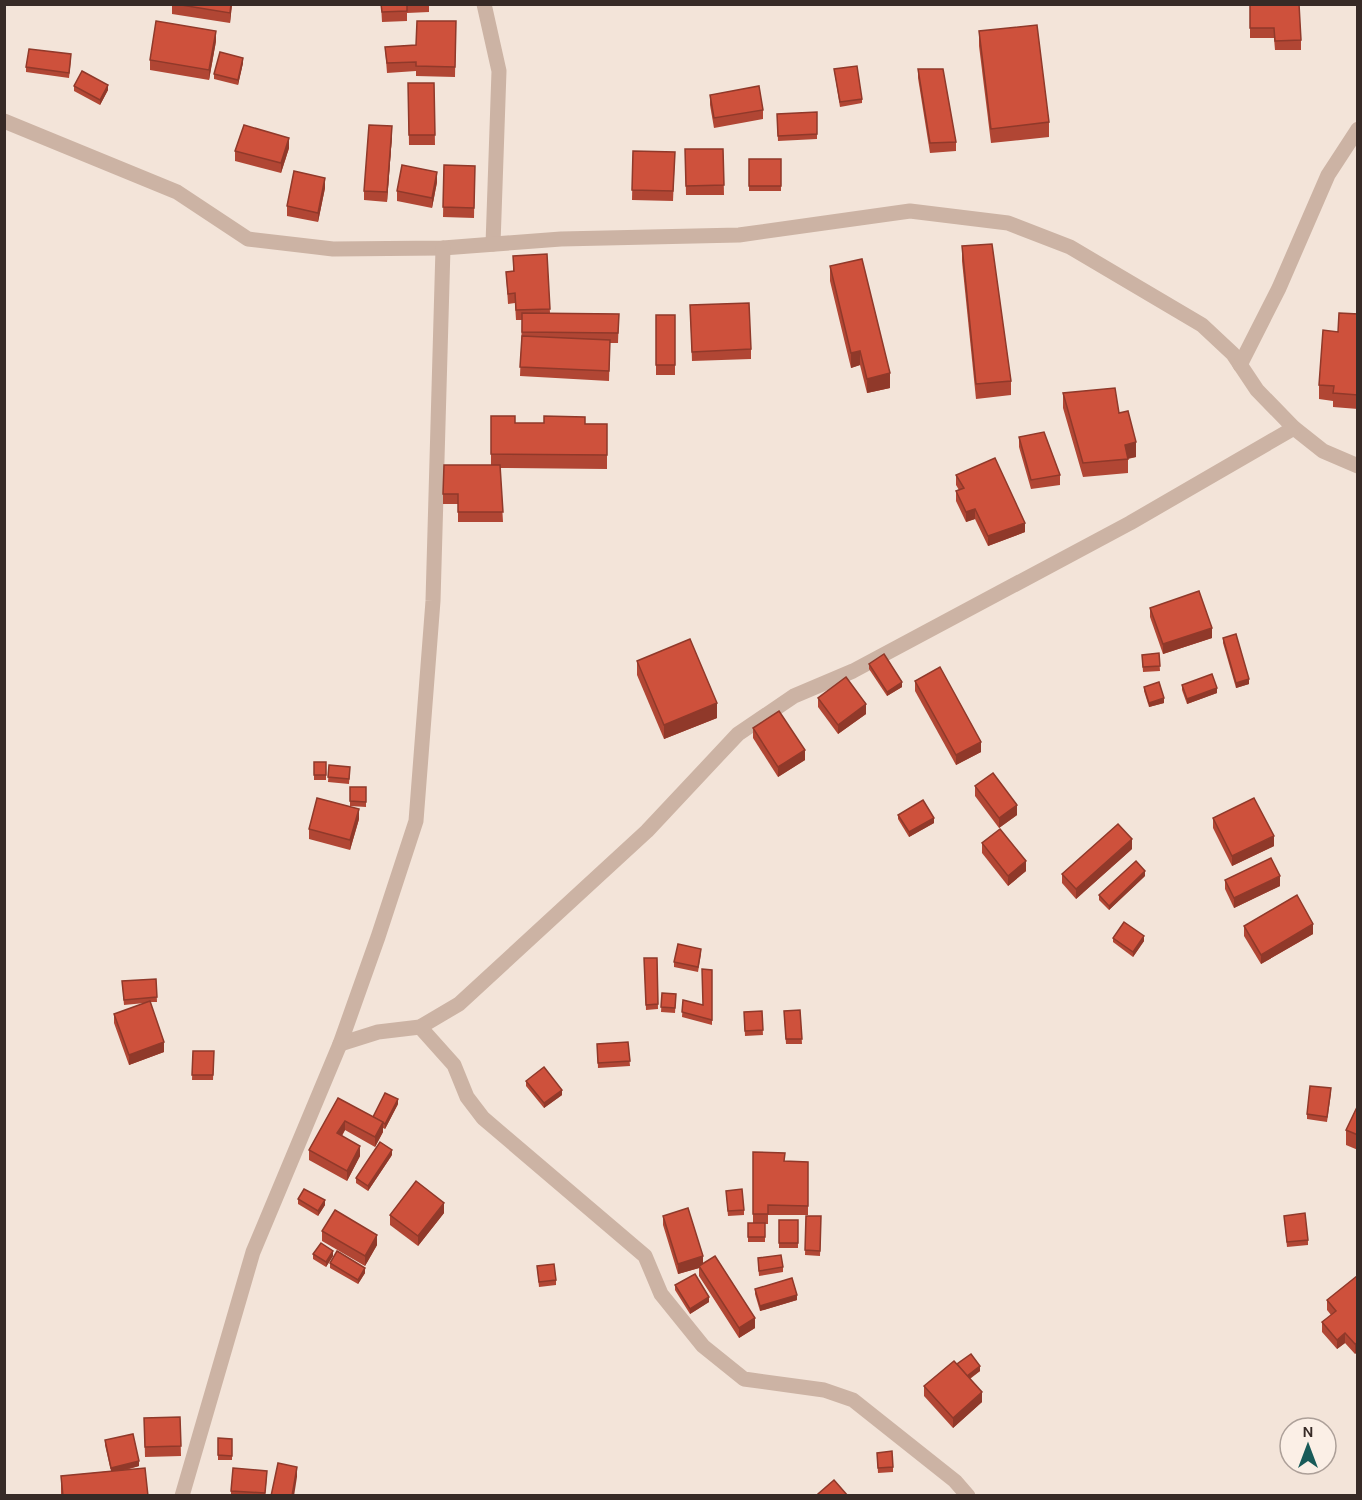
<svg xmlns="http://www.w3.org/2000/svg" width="1362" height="1500" viewBox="0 0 1362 1500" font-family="Karla,sans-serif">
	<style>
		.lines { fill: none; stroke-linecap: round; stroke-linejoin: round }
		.street { stroke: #ccb3a4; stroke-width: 15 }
		.wall { fill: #b14634 }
		.shaded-wall { fill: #90392a }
		.building { fill: #ce513c; stroke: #90392a; stroke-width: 1.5 }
	</style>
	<rect width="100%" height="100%" fill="#f3e4d9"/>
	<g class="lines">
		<g class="street">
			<polyline points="484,4 499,71 493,244"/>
			<polyline points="4,121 177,192 248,239 333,249 443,248 561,239 739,235 910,211 1008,223 1070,247 1202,325 1233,354 1257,390 1294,428 1323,451 1358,466"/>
			<polyline points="1240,365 1279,288 1328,175 1358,129"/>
			<polyline points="420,1027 454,1065 467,1097 483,1118 645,1256 661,1294 703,1346 744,1379 824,1390 853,1400 955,1481 968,1496"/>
			<polyline points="340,1044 378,1032 420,1027 459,1004 647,831 738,734 794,696 853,671 1130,523 1294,428"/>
			<polyline points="182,1496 253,1252 340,1044 378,937 416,821 433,601 443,248"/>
		</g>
	</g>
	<g class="wall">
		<polygon points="172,4 232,4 230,23 172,14"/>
		<polygon points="381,4 429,4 429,12 407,13 407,21 382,22"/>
		<polygon points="1250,4 1301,40 1301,50 1275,50 1274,38 1250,38"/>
		<polygon points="456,21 455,77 416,76 416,71 387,73 385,47 416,45"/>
		<polygon points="979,31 1049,122 1049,137 991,143 979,46"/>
		<polygon points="216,41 209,80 150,70 150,60"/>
		<polygon points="71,59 69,78 26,72 26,67"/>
		<polygon points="243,63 238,85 214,79 214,74"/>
		<polygon points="834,69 862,99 862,103 840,107"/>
		<polygon points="918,69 956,142 956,151 930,153 918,78"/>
		<polygon points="408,83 434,83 435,145 409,145"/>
		<polygon points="74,86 108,90 100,105 74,91"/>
		<polygon points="710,95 763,110 763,119 714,128 710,105"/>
		<polygon points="817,112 817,139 778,141 777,114"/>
		<polygon points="392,136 387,202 364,200 364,191"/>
		<polygon points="289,148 281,173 235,161 235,151"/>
		<polygon points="685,149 723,149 724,195 686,195"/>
		<polygon points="633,151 675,152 673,201 632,200"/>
		<rect x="749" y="159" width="32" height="32"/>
		<polygon points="444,165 475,166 474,218 443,217"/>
		<polygon points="437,182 432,208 397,201 397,191"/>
		<polygon points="325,188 318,222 287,216 287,206"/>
		<polygon points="962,246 1011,381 1011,395 976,399 962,261"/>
		<polygon points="547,254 550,313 619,314 618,343 610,343 609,381 520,376 522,320 516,320 515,303 508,304 506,272 513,271 513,256"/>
		<polygon points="830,266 890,388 867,393 860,365 851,368 830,281"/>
		<polygon points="690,305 751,349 751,359 692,361"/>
		<polygon points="1358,314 1358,409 1333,407 1333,401 1319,399 1319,385 1338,332"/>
		<rect x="656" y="315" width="19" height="60"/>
		<polygon points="1063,393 1119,413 1136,457 1128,459 1128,473 1083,477 1063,408"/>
		<polygon points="491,416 515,423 607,424 607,469 500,468 503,522 458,522 458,504 443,504 443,494 491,465"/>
		<polygon points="1019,437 1060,475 1060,485 1031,489 1019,447"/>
		<polygon points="956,475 1025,532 988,546 975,519 966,522 956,501 956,491 959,490 956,485"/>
		<polygon points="1150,608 1212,638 1163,654 1150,617"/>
		<polygon points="1223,638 1249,684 1236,688 1223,643"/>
		<polygon points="1159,653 1160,671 1143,672 1142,655"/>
		<polygon points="637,661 717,718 664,739 637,675"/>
		<polygon points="869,664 902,687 887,696 869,669"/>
		<polygon points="915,681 981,752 956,765 915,691"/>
		<polygon points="1182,685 1217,693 1187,704 1182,690"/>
		<polygon points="1144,687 1164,703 1149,707 1144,691"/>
		<polygon points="818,698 866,714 838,734 818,707"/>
		<polygon points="753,728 805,760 778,777 753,738"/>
		<rect x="314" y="762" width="12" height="18"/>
		<polygon points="329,765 350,767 349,784 328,782"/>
		<polygon points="975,786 1017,815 999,828 975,796"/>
		<polygon points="350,787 366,787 366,807 350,806"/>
		<polygon points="898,815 934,823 909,837 898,819"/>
		<polygon points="1213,818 1274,846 1232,866 1213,828"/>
		<polygon points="359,819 350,850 309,839 309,829"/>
		<polygon points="982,843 1026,871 1008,886 982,853"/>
		<polygon points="1132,849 1076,899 1062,883 1062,874"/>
		<polygon points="1145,876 1109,910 1099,900 1099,895"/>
		<polygon points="1225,880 1280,886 1234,908 1225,889"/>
		<polygon points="1244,926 1313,934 1261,964 1244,936"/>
		<polygon points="1113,938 1144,941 1133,957 1113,942"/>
		<polygon points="701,954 698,972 674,967 674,962"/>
		<polygon points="644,958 657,958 658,1009 646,1010"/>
		<polygon points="712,970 712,1025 682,1017 683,1000 703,1005"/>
		<polygon points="156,979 157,1002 150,1002 164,1052 129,1065 114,1023 114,1014 145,1003 124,1005 122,981"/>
		<polygon points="662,993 676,994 675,1013 661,1012"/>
		<polygon points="800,1010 802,1044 786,1044 784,1011"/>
		<polygon points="762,1011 763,1035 745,1036 744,1012"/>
		<polygon points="628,1042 630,1066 598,1068 597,1044"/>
		<polygon points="193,1051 214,1051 213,1080 192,1080"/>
		<polygon points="526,1081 562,1095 544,1108 526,1086"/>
		<polygon points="1331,1093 1327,1122 1307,1119 1307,1114"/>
		<polygon points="338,1098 373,1117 398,1104 385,1129 383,1128 383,1132 375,1147 345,1130 342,1136 360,1156 347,1181 309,1160 309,1150"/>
		<polygon points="1358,1105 1358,1150 1346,1145 1346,1130"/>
		<polygon points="753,1152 785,1161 808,1162 808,1215 768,1215 768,1224 765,1224 765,1242 748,1242 748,1223 753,1223"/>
		<polygon points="392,1155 368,1191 356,1183 356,1178"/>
		<polygon points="726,1191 744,1210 744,1215 728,1216"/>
		<polygon points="298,1199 325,1205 318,1216 298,1204"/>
		<polygon points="444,1213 418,1246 390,1225 390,1215"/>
		<polygon points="663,1216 703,1263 755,1328 739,1338 699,1276 699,1268 678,1274 663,1225"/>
		<polygon points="806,1216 821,1216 820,1256 805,1255"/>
		<polygon points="1284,1216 1308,1240 1308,1245 1287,1247"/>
		<rect x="779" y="1220" width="19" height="28"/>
		<polygon points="322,1231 377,1245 365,1266 322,1241"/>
		<polygon points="313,1254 333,1256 326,1267 313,1259"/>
		<polygon points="758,1258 783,1267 783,1272 759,1276"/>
		<polygon points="330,1263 365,1273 358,1284 330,1268"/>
		<polygon points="537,1266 556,1280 556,1285 539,1287"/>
		<polygon points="1358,1276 1355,1354 1345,1343 1337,1349 1322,1332 1322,1322 1331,1315 1327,1310 1327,1300"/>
		<polygon points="675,1285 709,1302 690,1314 675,1290"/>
		<polygon points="755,1289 797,1300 760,1311 755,1294"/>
		<polygon points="957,1364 980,1371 970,1379 982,1402 953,1428 924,1396 924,1386"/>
		<polygon points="180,1417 181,1456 145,1457 144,1418"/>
		<polygon points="218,1438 232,1439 232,1460 218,1460"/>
		<polygon points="105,1440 139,1466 126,1470 148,1496 61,1496 61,1476 111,1471 105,1445"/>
		<polygon points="877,1453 893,1467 893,1472 878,1473"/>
		<polygon points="267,1476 265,1496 231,1496 231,1491"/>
	</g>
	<g class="shaded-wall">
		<polygon points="231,4 232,4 230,23 230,13"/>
		<polygon points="216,31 216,41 209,80 209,70"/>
		<polygon points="243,58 243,63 238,85 238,80"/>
		<polygon points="108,85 108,90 100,105 100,100"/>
		<polygon points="392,126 392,136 387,202 387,192"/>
		<polygon points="289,138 289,148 281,173 281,163"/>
		<polygon points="437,172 437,182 432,208 432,198"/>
		<polygon points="325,178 325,188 318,222 318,213"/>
		<polygon points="860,351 860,365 851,368 851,353"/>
		<polygon points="890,373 890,388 867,393 867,379"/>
		<polygon points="1136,442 1136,457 1125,459 1125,445"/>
		<polygon points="975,509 975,519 966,522 966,512"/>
		<polygon points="1025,523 1025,532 988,546 988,536"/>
		<polygon points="1212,628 1212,638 1163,654 1163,644"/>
		<polygon points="1249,679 1249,684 1236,688 1236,683"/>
		<polygon points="902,682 902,687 887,696 887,692"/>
		<polygon points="1217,688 1217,693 1187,704 1187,699"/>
		<polygon points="1164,698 1164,703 1149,707 1149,703"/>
		<polygon points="717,703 717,718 664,739 664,725"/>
		<polygon points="866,704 866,714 838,734 838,725"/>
		<polygon points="981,742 981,752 956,765 956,755"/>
		<polygon points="805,750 805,760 778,777 778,767"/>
		<polygon points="1017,805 1017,815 999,828 999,818"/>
		<polygon points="359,809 359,819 350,850 350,840"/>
		<polygon points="934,818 934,823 909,837 909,832"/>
		<polygon points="1274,836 1274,846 1232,866 1232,856"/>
		<polygon points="1132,839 1132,849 1076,899 1076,889"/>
		<polygon points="1026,861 1026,871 1008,886 1008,876"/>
		<polygon points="1145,871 1145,876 1109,910 1109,906"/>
		<polygon points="1280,876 1280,886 1234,908 1234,898"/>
		<polygon points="1313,924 1313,934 1261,964 1261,955"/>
		<polygon points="1144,936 1144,941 1133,957 1133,952"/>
		<polygon points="164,1042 164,1052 129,1065 129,1055"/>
		<polygon points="562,1090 562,1095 544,1108 544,1103"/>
		<polygon points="398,1099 398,1104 385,1129 385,1124"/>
		<polygon points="345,1121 345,1130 337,1143 337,1133"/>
		<polygon points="383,1122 383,1132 375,1147 375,1137"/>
		<polygon points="360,1146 360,1156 347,1181 347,1171"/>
		<polygon points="392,1150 392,1155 368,1191 368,1186"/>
		<polygon points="325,1200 325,1205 318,1216 318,1211"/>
		<polygon points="444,1203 444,1213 418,1246 418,1236"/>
		<polygon points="377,1235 377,1245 365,1266 365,1256"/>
		<polygon points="333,1251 333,1256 326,1267 326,1262"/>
		<polygon points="703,1256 703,1266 699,1266 699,1268 678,1274 678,1264"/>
		<polygon points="365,1268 365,1273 358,1284 358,1280"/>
		<polygon points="797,1295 797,1300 760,1311 760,1306"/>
		<polygon points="709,1297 709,1302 690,1314 690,1309"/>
		<polygon points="755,1318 755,1328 739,1338 739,1328"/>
		<polygon points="1345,1333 1345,1343 1337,1349 1337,1340"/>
		<polygon points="1358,1342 1358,1352 1355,1354 1355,1344"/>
		<polygon points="980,1366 980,1371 966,1381 966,1376"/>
		<polygon points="982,1392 982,1402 953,1428 953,1418"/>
		<polygon points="139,1461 139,1466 111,1473 111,1468"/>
		<polygon points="297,1467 297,1477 294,1496 292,1496"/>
	</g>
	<g class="building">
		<polygon points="175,4 231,4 230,13"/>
		<polygon points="381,4 407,4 407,11 382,12"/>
		<polygon points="1250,4 1299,4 1301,40 1275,41 1274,28 1250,28"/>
		<polygon points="156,21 216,31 209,70 150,60"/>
		<polygon points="417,21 456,21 455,67 416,66 416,62 387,63 385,47 416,45"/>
		<polygon points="1037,25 1049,122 991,129 979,31"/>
		<polygon points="29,49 71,54 69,73 26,67"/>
		<polygon points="220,52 243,58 238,80 214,74"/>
		<polygon points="857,66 862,99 840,102 834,69"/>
		<polygon points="918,69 943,69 956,142 930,143"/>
		<polygon points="82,71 108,85 100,100 74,86"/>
		<polygon points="408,83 434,83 435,135 409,135"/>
		<polygon points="759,86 763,110 714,118 710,95"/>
		<polygon points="817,112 817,134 778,136 777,114"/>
		<polygon points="244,125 289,138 281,163 235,151"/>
		<polygon points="369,125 392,126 387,192 364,191"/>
		<polygon points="685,149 723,149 724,185 686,186"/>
		<polygon points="633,151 675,152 673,191 632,190"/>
		<rect x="749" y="159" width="32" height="27"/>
		<polygon points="402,165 437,172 432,198 397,191"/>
		<polygon points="444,165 475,166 474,208 443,207"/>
		<polygon points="294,171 325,178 318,213 287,206"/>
		<polygon points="992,244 1011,381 976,384 962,246"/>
		<polygon points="547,254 550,309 516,310 515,293 508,294 506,272 514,271 513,256"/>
		<polygon points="862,259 890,373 867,379 860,351 851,353 830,266"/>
		<polygon points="749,303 751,349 692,352 690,305"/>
		<polygon points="522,313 619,314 618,333 522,332"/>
		<polygon points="1339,313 1358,314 1358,395 1333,393 1334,386 1319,385 1323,330 1338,332"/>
		<rect x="656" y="315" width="19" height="50"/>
		<polygon points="522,336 610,340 609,371 520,367"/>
		<polygon points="1115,388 1119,413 1128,411 1136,442 1125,445 1128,459 1083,463 1063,393"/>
		<polygon points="491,416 515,416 515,423 544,423 544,416 585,417 585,424 607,424 607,455 491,454"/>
		<polygon points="1044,432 1060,475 1031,480 1019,437"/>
		<polygon points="995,458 1025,523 988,536 975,509 966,512 956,491 964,488 956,475"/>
		<polygon points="444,465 500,465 503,512 458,512 458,494 443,494"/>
		<polygon points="1199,591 1212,628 1163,644 1150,608"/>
		<polygon points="1236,634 1249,679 1236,683 1223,638"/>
		<polygon points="690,639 717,703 664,725 637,661"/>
		<polygon points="1159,653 1160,666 1143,667 1142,655"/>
		<polygon points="884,654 902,682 887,692 869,664"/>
		<polygon points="940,667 981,742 956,755 915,681"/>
		<polygon points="1212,674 1217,688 1187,699 1182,685"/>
		<polygon points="846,677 866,704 838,725 818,698"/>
		<polygon points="1159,682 1164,698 1149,703 1144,687"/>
		<polygon points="779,711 805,750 778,767 753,728"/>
		<rect x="314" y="762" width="12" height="13"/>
		<polygon points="329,765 350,767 349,779 328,777"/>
		<polygon points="993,773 1017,805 999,818 975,786"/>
		<polygon points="350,787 366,787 366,802 350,801"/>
		<polygon points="317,798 359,809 350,840 309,829"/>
		<polygon points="1254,798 1274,836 1232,856 1213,818"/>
		<polygon points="923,800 934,818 909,832 898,815"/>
		<polygon points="1118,824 1132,839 1076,889 1062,874"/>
		<polygon points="1000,829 1026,861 1008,876 982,843"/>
		<polygon points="1271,858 1280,876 1234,898 1225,880"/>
		<polygon points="1136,861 1145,871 1109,906 1099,895"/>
		<polygon points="1297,895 1313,924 1261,955 1244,926"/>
		<polygon points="1124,922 1144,936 1133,952 1113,938"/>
		<polygon points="678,944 701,949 698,967 674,962"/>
		<polygon points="644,958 657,958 658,1004 646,1005"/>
		<polygon points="702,969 712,970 712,1020 682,1012 683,1000 703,1005"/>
		<polygon points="156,979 157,997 124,1000 122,981"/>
		<polygon points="662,993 676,994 675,1008 661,1007"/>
		<polygon points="150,1001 164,1042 129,1055 114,1014"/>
		<polygon points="800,1010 802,1039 786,1039 784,1011"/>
		<polygon points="762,1011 763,1030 745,1031 744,1012"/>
		<polygon points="628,1042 630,1061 598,1063 597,1044"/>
		<polygon points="193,1051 214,1051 213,1075 192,1075"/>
		<polygon points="544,1067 562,1090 544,1103 526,1081"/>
		<polygon points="1310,1086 1331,1088 1327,1117 1307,1114"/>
		<polygon points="385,1093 398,1099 385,1124 373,1117"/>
		<polygon points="338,1098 383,1122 375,1137 345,1121 337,1133 360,1146 347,1171 309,1150"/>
		<polygon points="1358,1105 1358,1135 1346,1130"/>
		<polygon points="380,1142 392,1150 368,1186 356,1178"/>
		<polygon points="753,1152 785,1153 784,1161 808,1162 808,1206 768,1205 768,1214 753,1214"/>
		<polygon points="416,1181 444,1203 418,1236 390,1215"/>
		<polygon points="304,1189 325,1200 318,1211 298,1199"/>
		<polygon points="742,1189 744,1210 728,1211 726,1191"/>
		<polygon points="688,1208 703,1256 678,1264 663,1216"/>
		<polygon points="335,1210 377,1235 365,1256 322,1231"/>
		<polygon points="1305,1213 1308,1240 1287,1242 1284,1216"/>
		<polygon points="806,1216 821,1216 820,1251 805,1250"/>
		<rect x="779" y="1220" width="19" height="23"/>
		<rect x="748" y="1223" width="17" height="14"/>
		<polygon points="321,1243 333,1251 326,1262 313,1254"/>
		<polygon points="337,1251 365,1268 358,1280 330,1263"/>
		<polygon points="781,1255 783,1267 759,1271 758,1258"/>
		<polygon points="715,1256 755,1318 739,1328 699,1266"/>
		<polygon points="554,1264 556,1280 539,1282 537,1266"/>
		<polygon points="695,1274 709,1297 690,1309 675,1285"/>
		<polygon points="1357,1276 1358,1342 1355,1344 1345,1333 1337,1340 1322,1322 1336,1311 1327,1300"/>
		<polygon points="792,1278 797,1295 760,1306 755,1289"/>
		<polygon points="971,1354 980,1366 967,1376 957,1364"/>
		<polygon points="954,1361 982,1392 953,1418 924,1386"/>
		<polygon points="180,1417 181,1446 145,1447 144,1418"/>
		<polygon points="133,1434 139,1461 111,1468 105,1440"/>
		<polygon points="218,1438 232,1439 232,1456 218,1455"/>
		<polygon points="892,1451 893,1467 878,1468 877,1453"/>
		<polygon points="278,1463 297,1467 292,1496 271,1496"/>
		<polygon points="145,1468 148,1496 63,1496 61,1476"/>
		<polygon points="233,1468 267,1471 265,1493 231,1491"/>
		<polygon points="834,1480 848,1496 819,1496 818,1494"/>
	</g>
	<rect width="1362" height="1500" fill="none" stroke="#372a26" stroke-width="12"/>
	<g transform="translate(1308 1446)"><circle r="28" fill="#fbefe6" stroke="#ada099" stroke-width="1.5"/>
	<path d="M0-4.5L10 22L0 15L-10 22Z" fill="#195b59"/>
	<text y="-9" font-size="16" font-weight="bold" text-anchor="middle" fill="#372a26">N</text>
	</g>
</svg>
